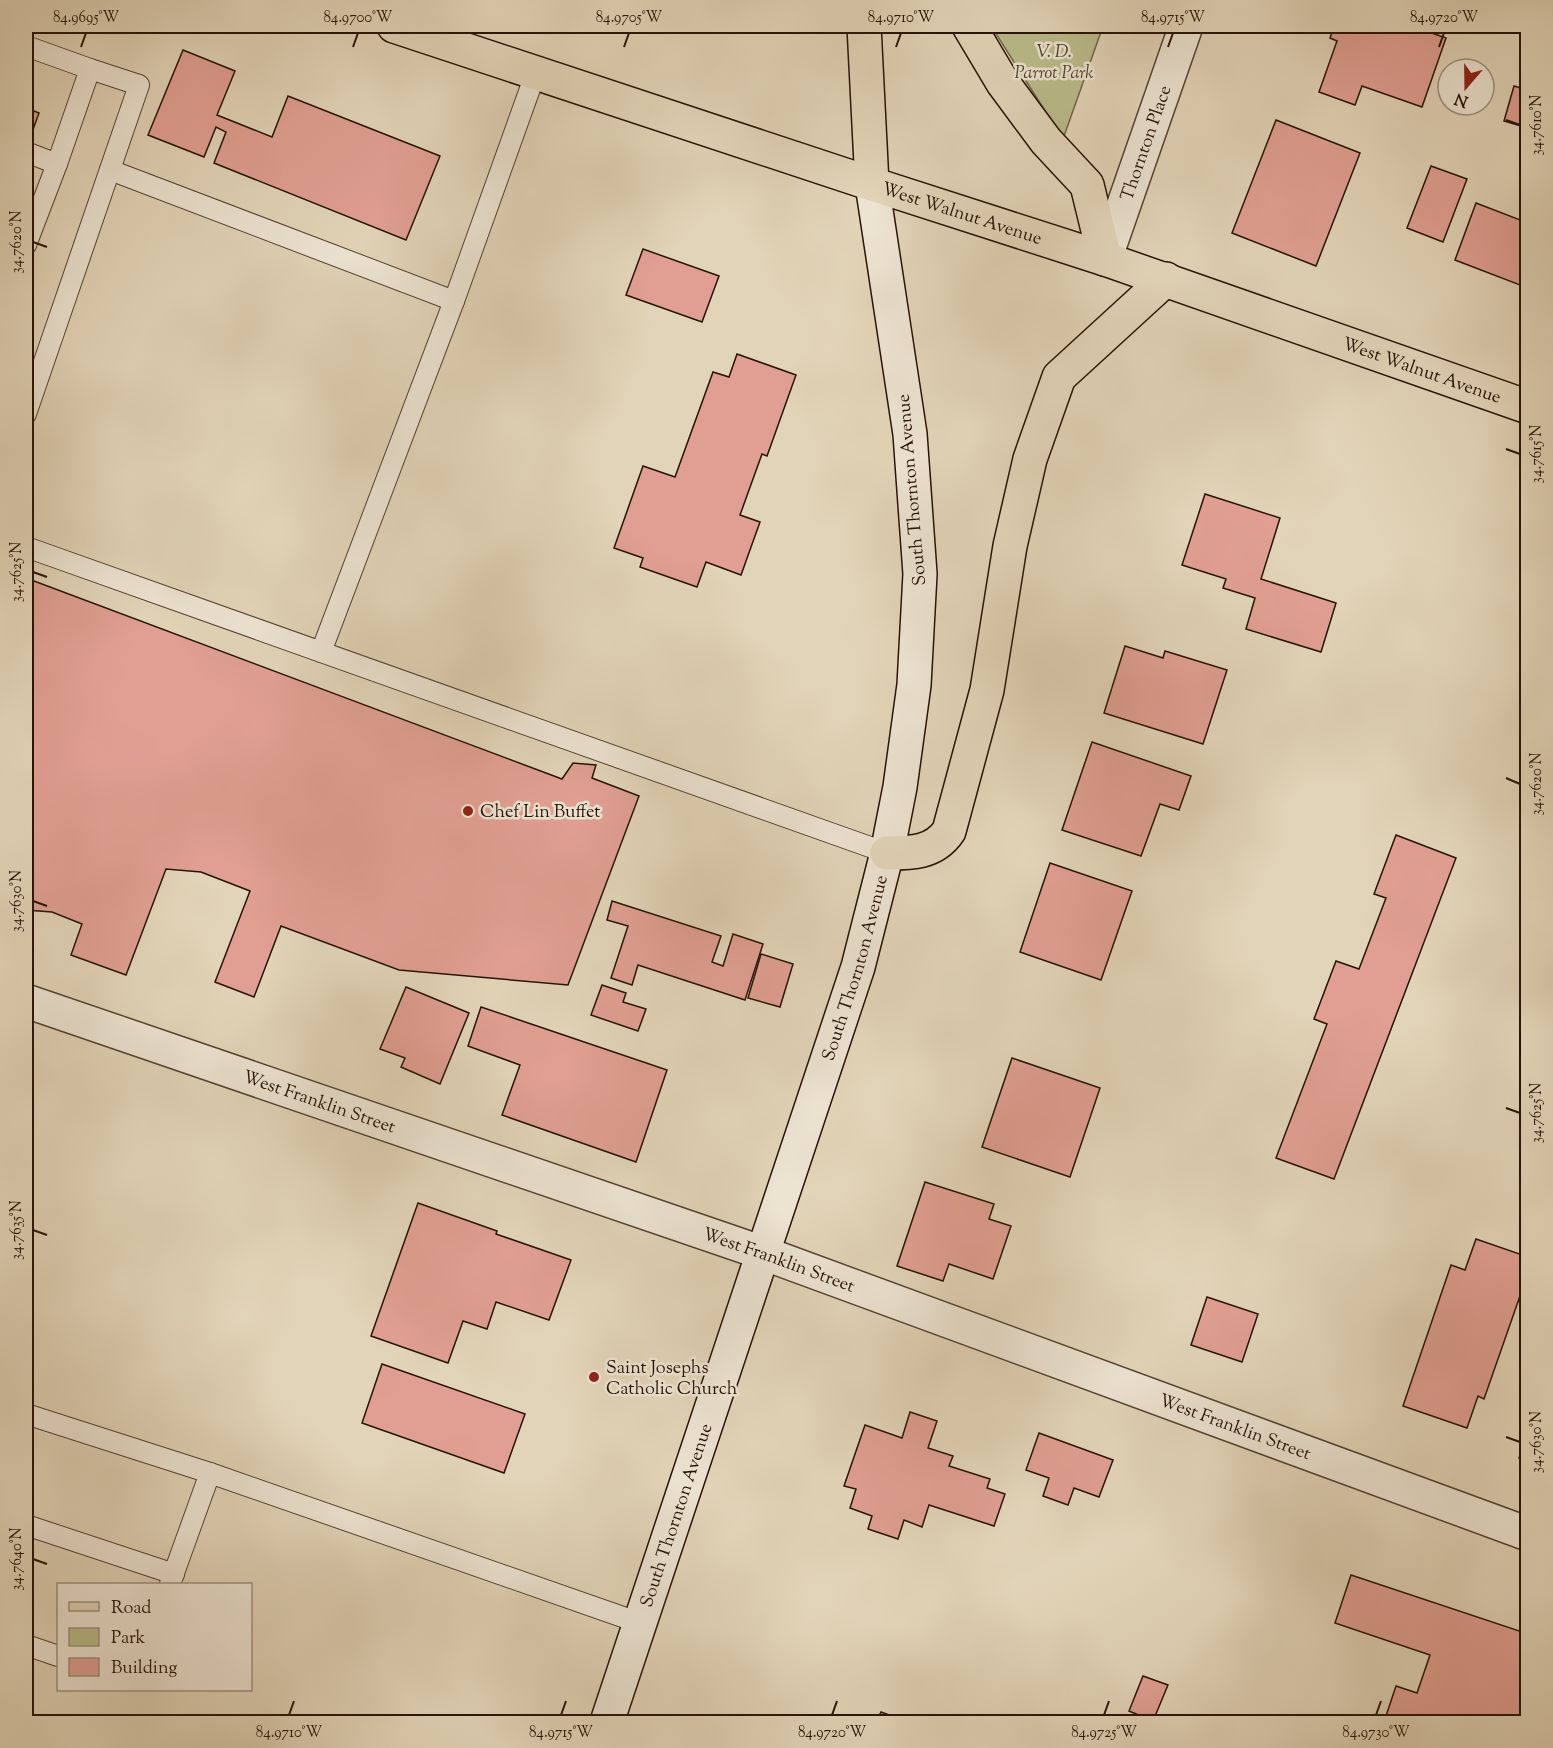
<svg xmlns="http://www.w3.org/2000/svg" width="1553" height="1748" viewBox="0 0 1553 1748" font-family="'Sorts Mill Goudy',serif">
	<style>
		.green { fill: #babb8a; stroke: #706748; stroke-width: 1.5 }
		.building { fill: #e09f92; stroke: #261306; stroke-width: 1.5 }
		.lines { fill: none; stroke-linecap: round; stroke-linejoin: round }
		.service-casing { stroke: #554332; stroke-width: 22 }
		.minor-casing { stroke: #554332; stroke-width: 36 }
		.secondary-casing { stroke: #261306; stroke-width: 36 }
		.primary-casing { stroke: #261306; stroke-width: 36 }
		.service { stroke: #ece3d1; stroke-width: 20 }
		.minor { stroke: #ece3d1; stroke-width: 33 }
		.secondary { stroke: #ece3d1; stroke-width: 33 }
		.primary { stroke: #e2d4b8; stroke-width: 33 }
		.ticks { fill: none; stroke: #261306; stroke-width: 2 }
		.poi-dot { fill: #8f2418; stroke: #ece3d1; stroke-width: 2 }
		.labels { text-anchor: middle; stroke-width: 5; stroke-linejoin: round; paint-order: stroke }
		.park-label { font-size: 18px; font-style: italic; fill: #52452e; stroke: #ece3d1 }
		.street-label { font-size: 18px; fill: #261306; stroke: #ece3d1 }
		.poi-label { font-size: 18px; fill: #261306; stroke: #ece3d1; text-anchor: start }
		.neatline { fill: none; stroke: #261306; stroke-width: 2 }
		.ticks-label { font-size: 15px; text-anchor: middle; fill: #261306 }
	</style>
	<rect width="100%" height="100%" fill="#e2d4b8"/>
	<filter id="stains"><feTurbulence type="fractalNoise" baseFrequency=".00333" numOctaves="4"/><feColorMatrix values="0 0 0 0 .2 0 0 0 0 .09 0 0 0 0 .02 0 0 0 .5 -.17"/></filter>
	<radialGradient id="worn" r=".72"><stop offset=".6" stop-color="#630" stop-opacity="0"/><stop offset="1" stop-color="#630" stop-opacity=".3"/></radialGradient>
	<polygon class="green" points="991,26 1103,26 1063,139"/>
	<g class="building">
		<polygon points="1334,26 1412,26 1446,38 1422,107 1362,86 1355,105 1319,92 1337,41 1330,38"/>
		<polygon points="183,50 235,71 217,115 272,137 288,96 440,156 406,240 214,163 226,132 216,127 204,157 148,135"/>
		<polygon points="1514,86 1528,90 1528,128 1504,121"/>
		<polygon points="26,108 39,113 26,149"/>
		<polygon points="1276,120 1360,153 1316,266 1232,233"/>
		<polygon points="1431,166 1467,179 1443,242 1407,228"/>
		<polygon points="1476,203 1528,223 1528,288 1455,260"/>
		<polygon points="643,249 719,276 702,322 626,295"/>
		<polygon points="737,354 796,375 767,456 762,454 740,515 760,522 741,575 706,562 697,587 640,567 643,558 614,548 643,466 675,477 713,372 729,377"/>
		<polygon points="1205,494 1280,518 1261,579 1336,603 1321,652 1246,629 1255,598 1223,588 1226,579 1182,565"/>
		<polygon points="26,578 562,779 573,763 596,765 592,778 639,796 568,985 399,970 281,926 254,997 215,982 250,891 201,872 166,869 126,975 71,955 82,924 52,912 26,910"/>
		<polygon points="1125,646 1163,658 1165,651 1227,670 1203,744 1104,713"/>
		<polygon points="1092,742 1191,776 1179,810 1160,804 1141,856 1062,830"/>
		<polygon points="1396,835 1456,858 1334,1179 1276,1158 1327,1024 1314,1019 1336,961 1359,969 1386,898 1374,894"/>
		<polygon points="1050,863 1132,891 1101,980 1020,952"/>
		<polygon points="612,901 721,936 712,962 723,966 733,934 763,944 745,1000 638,965 632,985 611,978 628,926 607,920"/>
		<polygon points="761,954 793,964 780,1007 748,998"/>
		<polygon points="602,985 626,993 623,1002 646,1009 638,1031 591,1015"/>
		<polygon points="406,987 469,1013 440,1084 401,1067 405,1058 380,1049"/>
		<polygon points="481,1007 667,1070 636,1162 502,1115 520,1065 468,1046"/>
		<polygon points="1012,1058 1100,1088 1070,1177 982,1147"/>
		<polygon points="925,1182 994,1204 989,1219 1011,1226 993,1279 949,1264 943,1281 897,1266"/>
		<polygon points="418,1203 497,1231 496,1234 571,1260 549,1320 496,1302 487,1329 463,1321 448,1363 371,1336"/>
		<polygon points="1476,1239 1528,1257 1528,1273 1484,1399 1478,1396 1467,1428 1403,1406 1451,1265 1465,1270"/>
		<polygon points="1207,1297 1258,1314 1242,1362 1191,1345"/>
		<polygon points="382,1364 525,1414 504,1473 362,1423"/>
		<polygon points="910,1412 937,1421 928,1448 953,1456 949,1466 990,1479 987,1488 1005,1494 994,1526 929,1505 922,1527 904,1520 898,1539 868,1529 872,1516 850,1508 856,1489 844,1486 865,1425 902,1438"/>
		<polygon points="1528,1432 1528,1461 1519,1458"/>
		<polygon points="1039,1433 1113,1460 1099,1497 1074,1488 1068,1505 1043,1496 1049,1478 1026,1470"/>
		<polygon points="1351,1575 1528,1634 1528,1722 1384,1722 1396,1686 1417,1693 1430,1655 1335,1623"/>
		<polygon points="1143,1676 1168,1685 1153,1721 1129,1711"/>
		<polygon points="881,1712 908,1722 876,1722"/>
	</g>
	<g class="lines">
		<defs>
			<g id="service">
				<polyline points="26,46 90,69 57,164 26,245"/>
				<polyline points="26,152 57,164"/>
				<polyline points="110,170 454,301"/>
				<polyline points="26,414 139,85 90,69"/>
				<polyline points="26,547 887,853"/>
				<polyline points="321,652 454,301 536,72"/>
				<polyline points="26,1414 210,1473 640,1623"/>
				<polyline points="26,1525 174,1574"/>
				<polyline points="170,1584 210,1473"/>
				<polyline points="26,1645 58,1656"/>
			</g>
			<g id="minor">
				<path id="s1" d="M1105 259 1186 26"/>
				<path id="s2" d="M26 1001 763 1253 1528 1534"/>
			</g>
			<g id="secondary">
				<path id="s3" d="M607 1722 858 967 887 853 900 787 914 685 920 574 910 434 872 184"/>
			</g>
			<g id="primary">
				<path id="s4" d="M394 26 872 184 1105 259 1528 407"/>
				<polyline points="864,26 872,184"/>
				<polyline points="969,26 1003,83 1046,141 1087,185 1105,259"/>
				<path d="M887 853C912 853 934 853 949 831L987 690 1010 546 1030 459 1059 377 1166 279"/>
			</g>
		</defs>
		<use href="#service" class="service-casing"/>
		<use href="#minor" class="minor-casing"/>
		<use href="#secondary" class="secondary-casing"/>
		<use href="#primary" class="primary-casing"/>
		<use href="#service" class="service"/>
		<use href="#minor" class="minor"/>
		<use href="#secondary" class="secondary"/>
		<use href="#primary" class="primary"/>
	</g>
	<path class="ticks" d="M81 47 86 33M353 47 358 33M624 47 629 33M896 47 901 33M1168 47 1173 33M1439 47 1444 33M1506 120 1520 125M33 242 47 247M1506 449 1520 454M33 572 47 577M1506 778 1520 784M33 901 47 906M1506 1108 1520 1113M33 1230 47 1235M1506 1437 1520 1442M33 1559 47 1564M289 1715 294 1701M561 1715 566 1701M832 1715 837 1701M1104 1715 1109 1701M1376 1715 1381 1701"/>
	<g class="poi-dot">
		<circle cx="468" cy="811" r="6"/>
		<circle cx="594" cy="1377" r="6"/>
	</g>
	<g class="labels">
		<g class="park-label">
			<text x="1054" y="57">V. D.<tspan x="1054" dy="21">Parrot Park</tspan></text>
		</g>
		<g class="street-label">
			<text dy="6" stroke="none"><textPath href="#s1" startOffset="123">Thornton Place</textPath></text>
			<text dy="6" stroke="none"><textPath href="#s4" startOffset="598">West Walnut Avenue</textPath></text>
			<text dy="6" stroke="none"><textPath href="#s4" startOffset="1084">West Walnut Avenue</textPath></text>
			<text transform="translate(911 490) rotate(-95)" y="6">South Thornton Avenue</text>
			<text dy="6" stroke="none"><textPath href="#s3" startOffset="794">South Thornton Avenue</textPath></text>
			<text dy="6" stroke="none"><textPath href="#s2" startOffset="310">West Franklin Street</textPath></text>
			<text dy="6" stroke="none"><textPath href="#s2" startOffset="796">West Franklin Street</textPath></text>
			<text dy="6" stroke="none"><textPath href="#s2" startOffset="1282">West Franklin Street</textPath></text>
			<text dy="6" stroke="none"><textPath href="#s3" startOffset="218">South Thornton Avenue</textPath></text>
		</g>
		<g class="poi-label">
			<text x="480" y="817">Chef Lin Buffet</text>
			<text x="606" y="1373">Saint Josephs<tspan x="606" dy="21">Catholic Church</tspan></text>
		</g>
	</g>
	<rect width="1553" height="1748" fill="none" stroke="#e2d4b8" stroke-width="66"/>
	<rect x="57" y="1583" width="195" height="108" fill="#ece3d1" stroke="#9d9080" stroke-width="1.5"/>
	<rect x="69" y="1602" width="30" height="9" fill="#e2d4b8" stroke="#9d9080" stroke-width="1.5"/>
	<text x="111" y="1613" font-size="18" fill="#261306">Road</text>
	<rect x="69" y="1628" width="30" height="18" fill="#babb8a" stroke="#9d9080" stroke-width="1.5"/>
	<text x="111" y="1643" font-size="18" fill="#261306">Park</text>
	<rect x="69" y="1658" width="30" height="18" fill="#e09f92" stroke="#9d9080" stroke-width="1.5"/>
	<text x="111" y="1673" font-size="18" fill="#261306">Building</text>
	<g transform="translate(1466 87) rotate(200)"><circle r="28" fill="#ece3d1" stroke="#9d9080" stroke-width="1.5"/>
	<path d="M0-4.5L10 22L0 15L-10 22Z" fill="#8f2418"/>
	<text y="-9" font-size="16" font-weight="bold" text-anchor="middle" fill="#261306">N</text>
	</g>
	<rect x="33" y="33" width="1487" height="1682" class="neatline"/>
	<g class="ticks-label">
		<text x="86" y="22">84.9695°W</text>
		<text x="358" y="22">84.9700°W</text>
		<text x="629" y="22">84.9705°W</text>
		<text x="901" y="22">84.9710°W</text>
		<text x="1173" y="22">84.9715°W</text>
		<text x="1444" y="22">84.9720°W</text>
		<text transform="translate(1536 125) rotate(-90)" y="5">34.7610°N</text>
		<text transform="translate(16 242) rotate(-90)" y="5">34.7620°N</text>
		<text transform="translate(1536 454) rotate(-90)" y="5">34.7615°N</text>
		<text transform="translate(16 572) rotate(-90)" y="5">34.7625°N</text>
		<text transform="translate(1536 784) rotate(-90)" y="5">34.7620°N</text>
		<text transform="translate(16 901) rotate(-90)" y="5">34.7630°N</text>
		<text transform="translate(1536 1113) rotate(-90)" y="5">34.7625°N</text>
		<text transform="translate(16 1230) rotate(-90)" y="5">34.7635°N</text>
		<text transform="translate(1536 1442) rotate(-90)" y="5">34.7630°N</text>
		<text transform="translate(16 1559) rotate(-90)" y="5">34.7640°N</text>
		<text x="289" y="1737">84.9710°W</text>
		<text x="561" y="1737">84.9715°W</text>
		<text x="832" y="1737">84.9720°W</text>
		<text x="1104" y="1737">84.9725°W</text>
		<text x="1376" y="1737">84.9730°W</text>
	</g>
	<rect width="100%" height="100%" filter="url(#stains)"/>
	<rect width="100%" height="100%" fill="url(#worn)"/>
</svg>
